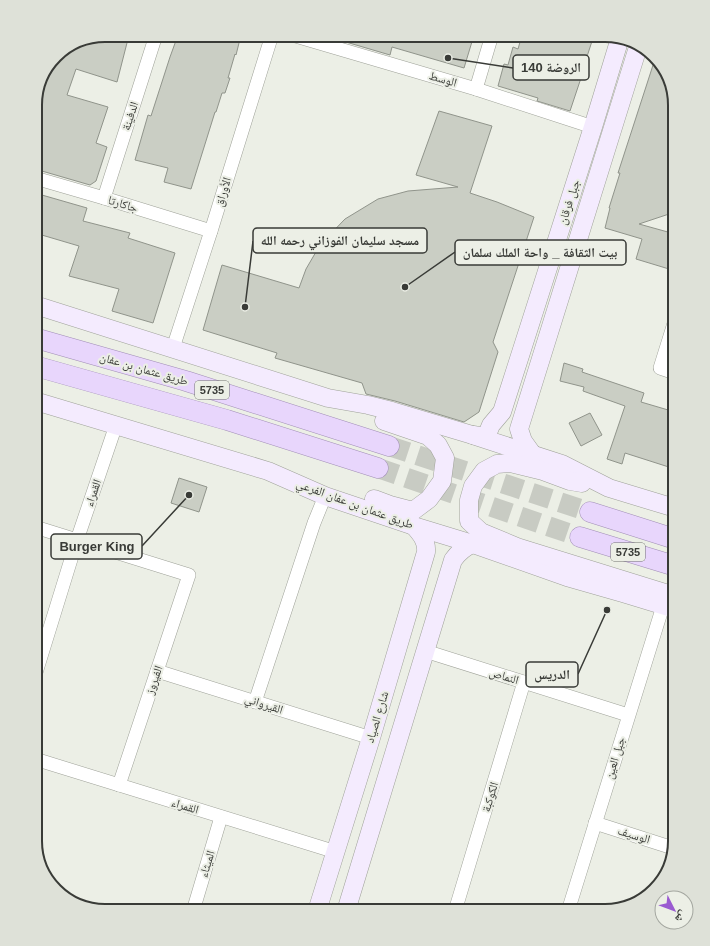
<svg xmlns="http://www.w3.org/2000/svg" width="710" height="946" viewBox="0 0 710 946" font-family="Arial,'Noto Naskh Arabic',sans-serif">
	<style>
		.building { fill: #cacec4; stroke: #90948b }
		.lines { fill: none; stroke-linecap: round; stroke-linejoin: round }
		.primary-tunnel { stroke: #c8cbc3; stroke-width: 20; stroke-dasharray: 20 10; stroke-linecap: butt }
		.street-casing { stroke: #9fa299; stroke-width: 14 }
		.secondary-casing { stroke: #9fa299; stroke-width: 19 }
		.primary-casing { stroke: #a18eb6; stroke-width: 21 }
		.street { stroke: #fff; stroke-width: 13 }
		.secondary { stroke: #f4ebfe; stroke-width: 18 }
		.primary { stroke: #e8d6fc; stroke-width: 20 }
		.labels { text-anchor: middle; stroke-width: 4; stroke-linejoin: round; paint-order: stroke }
		.shield { fill: #ecefe6; stroke: #6f716c; stroke-width: 1 }
		.shield-label { font-size: 11px; font-weight: bold; fill: #393b37 }
		.street-label { font-size: 12px; fill: #393b37; stroke: #ecefe6 }
		.rim { fill: none; stroke: #393b37; stroke-width: 2 }
		.leader { fill: none; stroke: #393b37; stroke-width: 1.5 }
		.callout-dot { fill: #393b37; stroke: #ecefe6; stroke-width: 1.5 }
		.callout { fill: #ecefe6; stroke: #393b37; stroke-width: 1.5 }
		.callout-label { font-size: 13px; text-anchor: middle; font-weight: bold; fill: #393b37 }
	</style>
	<rect width="100%" height="100%" fill="#ecefe6"/>
	<g class="building">
		<polygon points="105,35 129,35 117,82 76,69 67,95 108,107 96,143 107,147 96,181 90,185 35,169 35,100 42,74 59,52"/>
		<polygon points="178,35 241,35 236,55 235,54 228,78 230,78 225,93 222,93 216,112 215,112 191,189 164,182 168,168 135,160 148,115 151,116 170,57"/>
		<polygon points="329,35 474,35 464,68 392,47 390,55 329,37"/>
		<polygon points="522,35 594,35 581,75 582,75 570,111 537,101 538,98 498,86 504,64 508,65 513,47 518,49"/>
		<polygon points="655,59 666,70 675,105 675,209 672,213 639,224 675,234 675,246 673,253 674,253 669,269 636,259 642,239 605,228 610,208 609,208 620,173 618,173"/>
		<polygon points="439,111 492,126 470,193 497,202 534,217 493,342 498,352 479,412 464,422 395,401 366,394 362,383 275,358 277,353 203,330 222,265 299,288 306,269 320,245 345,219 378,199 408,191 458,187 416,175"/>
		<polygon points="35,193 87,208 83,221 130,233 128,238 175,253 153,323 112,311 119,289 69,276 79,246 35,233"/>
		<polygon points="564,363 583,369 582,372 644,393 641,402 675,412 675,469 625,453 622,464 607,459 625,406 583,391 584,387 560,381"/>
		<polygon points="590,413 602,435 581,446 569,423"/>
		<polygon points="179,478 207,487 199,512 171,503"/>
	</g>
	<g class="lines">
		<g class="primary-tunnel">
			<polyline points="389,446 590,512"/>
			<polyline points="378,468 580,537"/>
		</g>
		<defs>
			<g id="street">
				<polyline points="292,35 476,89 593,127"/>
				<polyline points="476,89 492,35"/>
				<polyline points="35,178 104,198 211,231"/>
				<polyline points="104,198 156,35"/>
				<polyline points="173,348 211,231 272,35"/>
				<polyline points="675,373 660,368 675,320"/>
				<polyline points="35,527 189,575 119,785"/>
				<polyline points="425,651 628,715"/>
				<polyline points="157,671 371,738"/>
				<polyline points="35,676 77,540 116,425"/>
				<polyline points="255,702 314,523 325,496"/>
				<polyline points="35,759 336,852"/>
				<polyline points="595,823 673,848"/>
				<polyline points="193,911 221,817"/>
				<polyline points="455,911 524,682"/>
				<polyline points="568,911 663,606"/>
			</g>
			<g id="secondary">
				<polyline points="35,305 328,398 368,405 392,411 469,434 562,464 609,488 675,508"/>
				<polyline points="35,401 268,471 325,496 414,526 473,544 567,577 623,593 675,609"/>
				<polyline points="473,435 486,437 491,425 502,412 593,127 620,38"/>
				<polyline points="533,455 523,441 519,429 639,44"/>
				<polyline points="582,483 570,481 543,471 510,463 497,464 484,471 473,486 469,500 469,521 481,532 517,547 675,596"/>
				<polyline points="374,499 390,505 413,511 429,499 442,481 445,458 438,445 428,436 384,421"/>
				<path d="M317 911 371 738 426 552C427 541 421 534 414 526"/>
				<path d="M346 911 453 560C459 552 464 547 473 544"/>
			</g>
			<g id="primary">
				<polyline points="35,338 186,381 389,446"/>
				<polyline points="35,366 227,420 378,468"/>
				<polyline points="590,512 675,539"/>
				<polyline points="580,537 675,566"/>
			</g>
		</defs>
		<use href="#street" class="street-casing"/>
		<use href="#secondary" class="secondary-casing"/>
		<use href="#primary" class="primary-casing"/>
		<use href="#street" class="street"/>
		<use href="#secondary" class="secondary"/>
		<use href="#primary" class="primary"/>
	</g>
	<g class="labels">
		<g class="shield">
			<rect x="195" y="381" width="34" height="18" rx="3"/>
			<rect x="611" y="543" width="34" height="18" rx="3"/>
		</g>
		<g class="shield-label">
			<text x="212" y="394">5735</text>
			<text x="628" y="556">5735</text>
		</g>
		<g class="street-label">
			<text transform="translate(443 79) rotate(16)" y="4">الوسط</text>
			<text transform="translate(130 116) rotate(-72)" y="4">الدفينة</text>
			<text transform="translate(223 192) rotate(-73)" y="4">الأوراق</text>
			<text transform="translate(569 202) rotate(-72)" y="4">جبل فرقان</text>
			<text transform="translate(123 204) rotate(17)" y="4">جاكارتا</text>
			<text transform="translate(144 369) rotate(16)" y="4">طريق عثمان بن عفان</text>
			<text transform="translate(93 493) rotate(-71)" y="4">القمراء</text>
			<text transform="translate(355 504) rotate(20)" y="4">طريق عثمان بن عفان الفرعي</text>
			<text transform="translate(504 676) rotate(17)" y="4">النماص</text>
			<text transform="translate(154 680) rotate(-71)" y="4">الفيروز</text>
			<text transform="translate(264 704) rotate(18)" y="4">القيرواني</text>
			<text transform="translate(377 717) rotate(-73)" y="4">شارع الصياد</text>
			<text transform="translate(615 758) rotate(-73)" y="4">جبل العين</text>
			<text transform="translate(490 797) rotate(-73)" y="4">الكوكبة</text>
			<text transform="translate(185 806) rotate(17)" y="4">القمراء</text>
			<text transform="translate(634 835) rotate(17)" y="4">الوسيف</text>
			<text transform="translate(207 864) rotate(-73)" y="4">الميثاء</text>
		</g>
	</g>
	<path d="M0 0H710V946H0ZM105 42H605A63 63 0 0 1 668 105V841A63 63 0 0 1 605 904H105A63 63 0 0 1 42 841V105A63 63 0 0 1 105 42Z" fill="#dee1d8" fill-rule="evenodd"/>
	<path class="rim" d="M105 42H605A63 63 0 0 1 668 105V841A63 63 0 0 1 605 904H105A63 63 0 0 1 42 841V105A63 63 0 0 1 105 42Z"/>
	<path class="leader" d="M448 58L513 68M245 307L253 241M405 287L455 252M189 495L142 546M607 610L578 674"/>
	<g class="callout-dot">
		<circle cx="448" cy="58" r="4"/>
		<circle cx="245" cy="307" r="4"/>
		<circle cx="405" cy="287" r="4"/>
		<circle cx="189" cy="495" r="4"/>
		<circle cx="607" cy="610" r="4"/>
	</g>
	<g class="callout">
		<rect x="513" y="55" width="76" height="25" rx="4"/>
		<rect x="253" y="228" width="174" height="25" rx="4"/>
		<rect x="455" y="240" width="171" height="25" rx="4"/>
		<rect x="51" y="534" width="91" height="25" rx="4"/>
		<rect x="526" y="662" width="52" height="25" rx="4"/>
	</g>
	<g class="callout-label">
		<text x="551" y="72">الروضة 140</text>
		<text x="340" y="245">مسجد سليمان الفوزاني رحمه الله</text>
		<text x="540" y="257">بيت الثقافة _ واحة الملك سلمان</text>
		<text x="97" y="551">Burger King</text>
		<text x="552" y="679">الدريس</text>
	</g>
	<g transform="translate(674 910) rotate(132)"><circle r="19" fill="#ecefe6" stroke="#a4a7a0"/>
	<path d="M0-3L7 15L0 10L-7 15Z" fill="#9a5ad1"/>
	<text y="-6" font-size="11" font-weight="bold" text-anchor="middle" fill="#393b37">ش</text>
	</g>
</svg>
